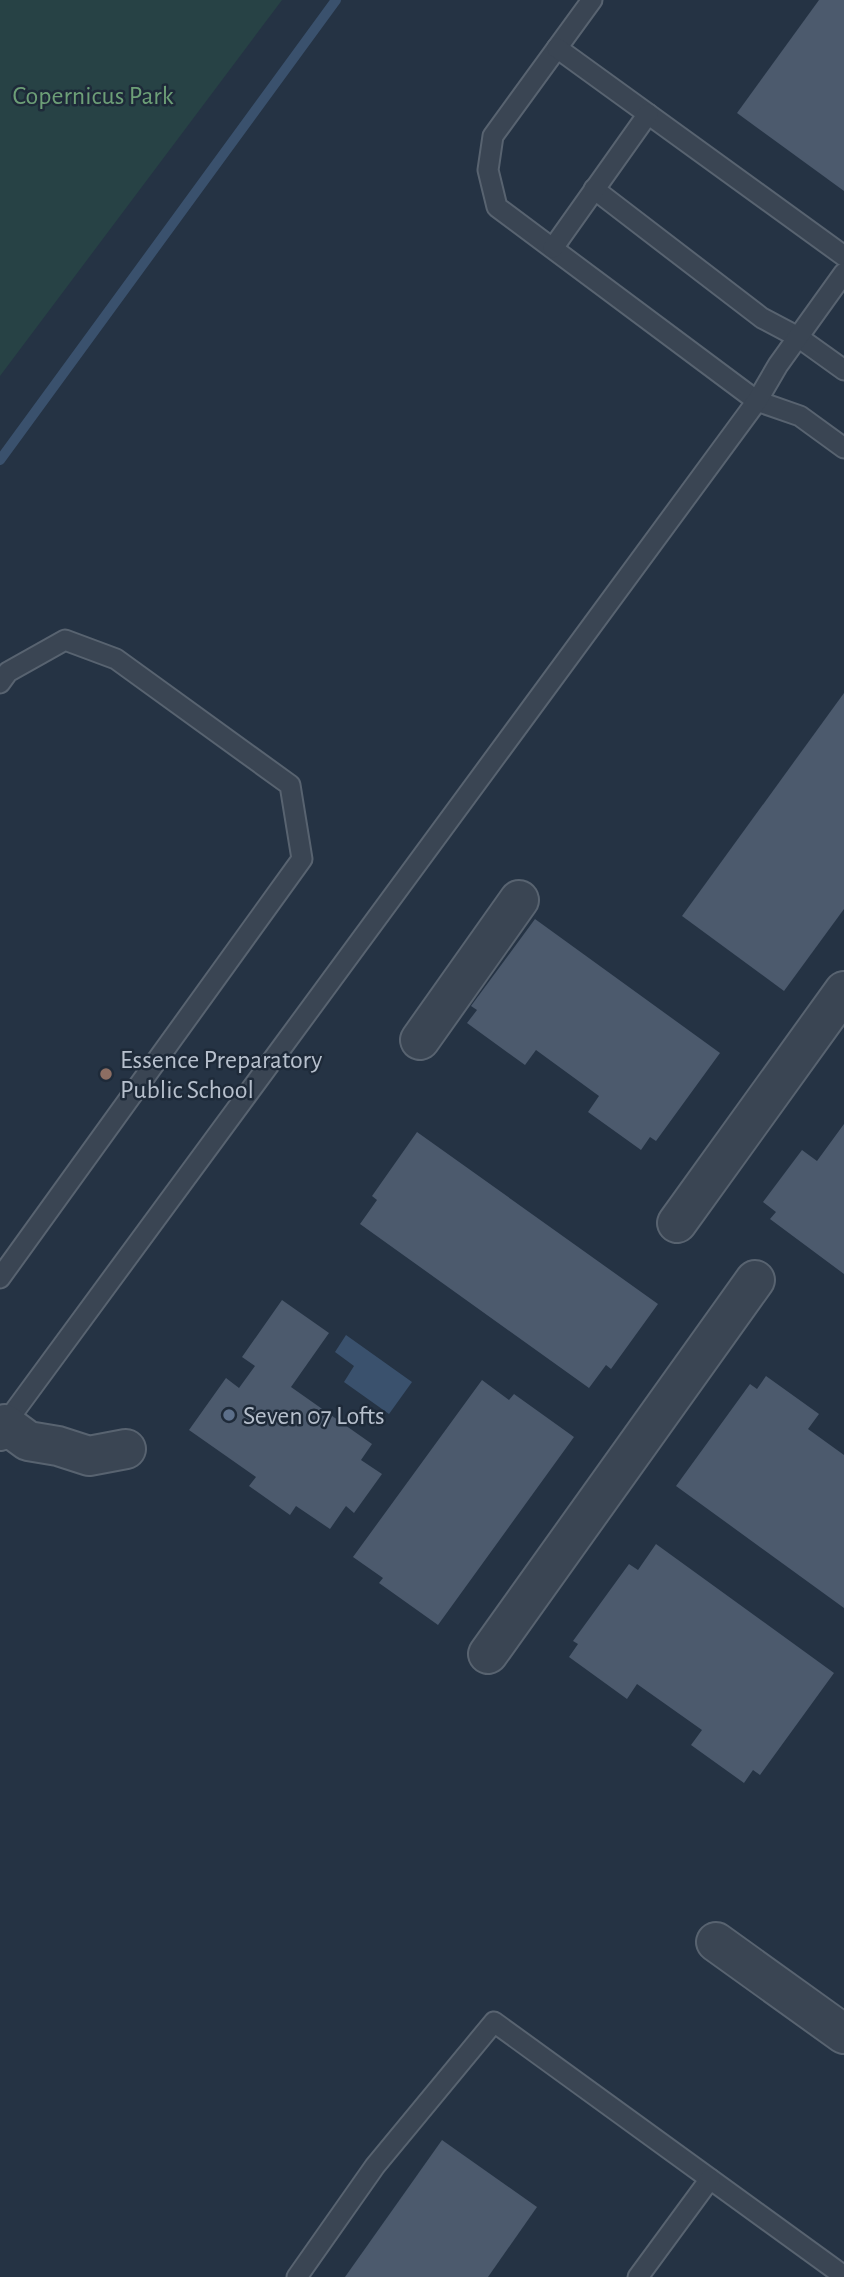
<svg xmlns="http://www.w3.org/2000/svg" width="844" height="2277" viewBox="0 0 844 2277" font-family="'Alegreya Sans',sans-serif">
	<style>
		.green { fill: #274245 }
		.water { fill: #3a516d }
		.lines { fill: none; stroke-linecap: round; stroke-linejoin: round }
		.stream { stroke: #3a516d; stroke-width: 10 }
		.building { fill: #4c5a6d }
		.service-casing { stroke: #586370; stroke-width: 23 }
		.minor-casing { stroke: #586370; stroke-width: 42 }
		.service { stroke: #3a4553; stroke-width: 19 }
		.minor { stroke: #3a4553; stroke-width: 38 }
		.education-dot { fill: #8d6e63; stroke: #1e2a39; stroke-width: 2.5 }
		.service-dot { fill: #5c6f8a; stroke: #1e2a39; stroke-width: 2.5 }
		.labels { text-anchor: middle; stroke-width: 5; stroke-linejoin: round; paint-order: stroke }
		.park-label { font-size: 26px; fill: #6d9f77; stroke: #1e2a39 }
		.poi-label { font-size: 26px; fill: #b7c0cd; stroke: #1e2a39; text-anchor: start }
	</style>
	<rect width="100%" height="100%" fill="#253344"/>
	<polygon class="green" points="0,0 282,0 0,376"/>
	<polygon class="water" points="346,1335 412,1382 389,1414 344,1382 354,1366 335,1352"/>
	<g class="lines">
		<polyline class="stream" points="0,460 336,0"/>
	</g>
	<g class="building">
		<polygon points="819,0 844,0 844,191 737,113"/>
		<polygon points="844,693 844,909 784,991 682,916"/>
		<polygon points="535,919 720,1053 656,1141 650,1137 641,1150 588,1112 599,1096 536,1050 525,1065 467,1023 477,1010 471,1006"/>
		<polygon points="844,1124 844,1274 770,1219 776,1212 763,1202 802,1150 817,1161"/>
		<polygon points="417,1132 658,1304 611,1369 606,1365 589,1388 360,1224 377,1200 372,1196"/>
		<polygon points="282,1300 329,1333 291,1387 372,1444 361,1460 382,1474 354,1513 346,1506 330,1529 296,1506 290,1515 249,1486 256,1477 189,1430 226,1378 239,1388 255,1366 242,1357"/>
		<polygon points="766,1376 819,1414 808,1429 844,1455 844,1608 676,1486 750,1384 757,1389"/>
		<polygon points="482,1380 509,1400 514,1394 574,1437 438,1625 379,1583 383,1578 353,1557"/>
		<polygon points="656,1544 834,1673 760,1775 753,1770 744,1783 691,1745 702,1730 637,1684 627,1699 569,1657 578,1644 573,1641 629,1564 638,1570"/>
		<polygon points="442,2140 537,2207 488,2277 345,2277"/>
	</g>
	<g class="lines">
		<defs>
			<g id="service">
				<polyline points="592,0 493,136 488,170 497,207 757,401 800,416 844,448"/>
				<polyline points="557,48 844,256"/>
				<polyline points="594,189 762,318 798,337 844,370"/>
				<polyline points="553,248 648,114"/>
				<polyline points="0,683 8,672 65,640 116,659 290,785 302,859 0,1278"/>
				<polyline points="3,1420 5,1424 757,401 778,365 844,273"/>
				<polyline points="297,2277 375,2166 494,2022 844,2276"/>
				<polyline points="638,2277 710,2179"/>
			</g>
			<g id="minor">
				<polyline points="420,1040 519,900"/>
				<polyline points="677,1223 844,991"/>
				<polyline points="0,1431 5,1424 28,1441 58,1446 89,1456 126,1449"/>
				<polyline points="488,1654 755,1280"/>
				<polyline points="716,1942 844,2034"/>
			</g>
		</defs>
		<use href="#service" class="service-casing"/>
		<use href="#minor" class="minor-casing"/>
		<use href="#service" class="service"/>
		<use href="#minor" class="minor"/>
	</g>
	<circle class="education-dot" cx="106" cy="1074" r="7"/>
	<circle class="service-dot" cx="229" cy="1415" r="7"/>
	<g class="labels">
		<g class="park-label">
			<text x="93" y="104">Copernicus Park</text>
		</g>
		<g class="poi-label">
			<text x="120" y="1068">Essence Preparatory<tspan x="120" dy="30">Public School</tspan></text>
			<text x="243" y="1424">Seven 07 Lofts</text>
		</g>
	</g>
</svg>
